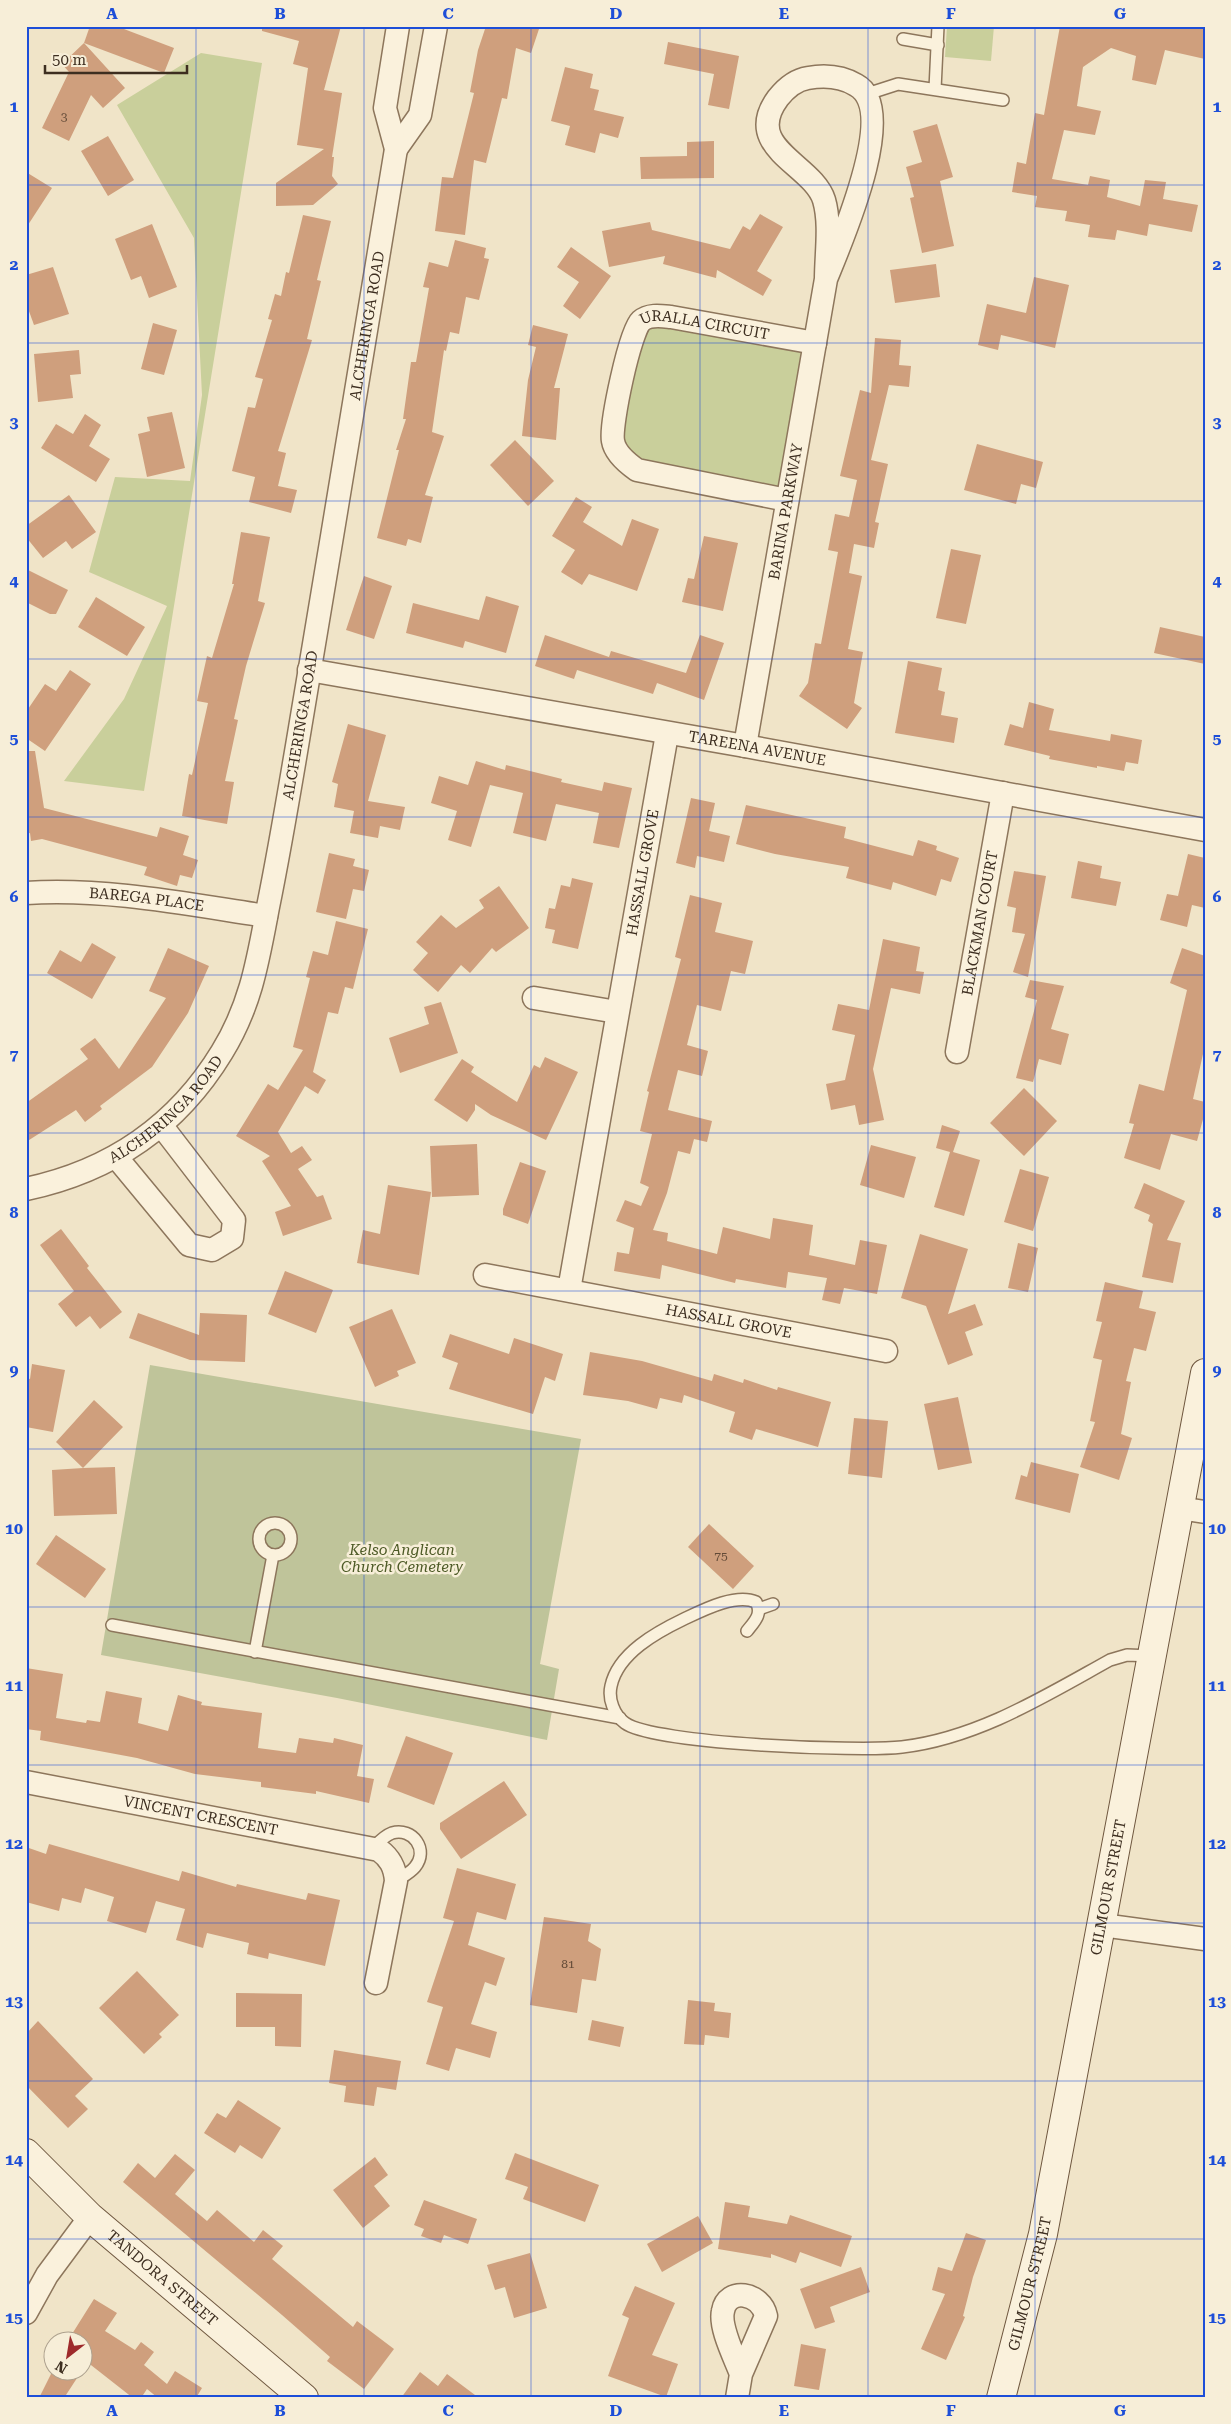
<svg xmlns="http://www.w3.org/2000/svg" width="1231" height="2424" viewBox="0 0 1231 2424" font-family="'Roboto Serif',serif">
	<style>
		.green { fill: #c9cf9b }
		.cemetery { fill: #bfc49a }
		.building { fill: #cf9f7d }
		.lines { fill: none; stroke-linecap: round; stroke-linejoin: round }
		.lane-casing { stroke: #8d765c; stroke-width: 14 }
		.street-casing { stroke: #8d765c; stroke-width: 25 }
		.secondary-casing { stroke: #6f573f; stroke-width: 30 }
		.lane { stroke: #faf1dc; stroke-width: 11 }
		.street { stroke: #faf1dc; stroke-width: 22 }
		.secondary { stroke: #faf1dc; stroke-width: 28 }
		.grid { fill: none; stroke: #1d4ed8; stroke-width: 1; stroke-opacity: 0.55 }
		.labels { text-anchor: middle; stroke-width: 5; stroke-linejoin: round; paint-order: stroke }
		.number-label { font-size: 12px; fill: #624a37 }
		.street-label { font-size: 15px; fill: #3d2e20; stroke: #f7eed8 }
		.park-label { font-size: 15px; font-style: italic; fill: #4d5a26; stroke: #f7eed8 }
		.neatline { fill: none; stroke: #1d4ed8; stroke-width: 2 }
		.grid-label { font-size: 16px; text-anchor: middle; font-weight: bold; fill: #1d4ed8 }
	</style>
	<rect width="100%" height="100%" fill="#f0e4c8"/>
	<g class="green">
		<polygon points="947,26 994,26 991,61 945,57"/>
		<polygon points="201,53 262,63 144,791 64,781 124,699 167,606 89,572 115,477 190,481 202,395 194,238 117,105"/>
		<polygon points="639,323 815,343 787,500 646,472 613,428"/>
	</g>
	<polygon class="cemetery" points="150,1365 581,1439 540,1664 559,1669 547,1740 337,1698 101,1655"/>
	<g class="building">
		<polygon points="90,26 116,26 174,48 164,73 84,43"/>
		<polygon points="262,26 341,26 324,90 342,93 332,157 334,157 332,176 338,184 313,205 276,206 276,183 324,149 297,145 308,68 293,64 299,41 262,31"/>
		<polygon points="486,26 540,26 531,53 516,48 507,99 502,98 486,163 474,160 465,235 435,231 442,177 453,178 474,93 470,92 478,50"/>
		<polygon points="1060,26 1205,26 1205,59 1165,50 1156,85 1132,80 1136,56 1111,48 1083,67 1077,106 1101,111 1095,135 1064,130 1052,179 1088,185 1090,176 1110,180 1107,197 1140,206 1145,180 1166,182 1163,199 1198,205 1192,232 1149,224 1147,236 1117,230 1115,240 1088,237 1090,225 1065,221 1067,211 1035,207 1037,196 1012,192 1017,162 1026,164 1035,113 1044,115"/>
		<polygon points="668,42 739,56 729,109 708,105 714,74 664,64"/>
		<polygon points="84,43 125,88 103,108 91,95 69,141 42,128 69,72 62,64"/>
		<polygon points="565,67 593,74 590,88 599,90 594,110 624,117 618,138 600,133 595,153 565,145 570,126 551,121"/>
		<polygon points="937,124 953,177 940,181 954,246 922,253 910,198 914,197 906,167 922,162 913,131"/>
		<polygon points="108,136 134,180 108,196 81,151"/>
		<polygon points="714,141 714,178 641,179 640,157 687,156 687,142"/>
		<polygon points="26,172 52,188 26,228"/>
		<polygon points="760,214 783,227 757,271 772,280 763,296 717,270 716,278 663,264 665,256 609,267 602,231 650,222 652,230 730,249 743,226 750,230"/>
		<polygon points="303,215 331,221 317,280 321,281 307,339 312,340 278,451 286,453 278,486 297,490 291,513 249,502 255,477 232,471 248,407 255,408 263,379 255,377 272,320 268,319 275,294 281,296 286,272 289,273"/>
		<polygon points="152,224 177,287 149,298 141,276 131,280 115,239"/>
		<polygon points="455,240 486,248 484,258 489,259 479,300 466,297 459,334 450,332 446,351 444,350 432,432 444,436 425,495 433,497 421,543 408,539 406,546 377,538 399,450 396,450 406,419 403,419 411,362 416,362 429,288 423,287 429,262 448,267"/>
		<polygon points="571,247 611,276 580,319 563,306 579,282 557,267"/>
		<polygon points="936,264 940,297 895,303 890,270"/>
		<polygon points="53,267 69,314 34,325 26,303 26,275"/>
		<polygon points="1034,277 1069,285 1055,348 1001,335 998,350 978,345 987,304 1026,313"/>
		<polygon points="153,323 177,330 164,375 141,369"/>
		<polygon points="533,325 568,334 554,388 560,388 556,440 522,436 528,380 536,347 528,345"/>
		<polygon points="875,338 901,340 899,365 911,366 909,387 889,385 871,460 888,464 875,522 879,523 874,548 854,544 849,573 862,576 848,649 863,652 854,703 862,708 847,729 799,696 808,683 815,643 821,644 838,552 828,550 835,514 849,517 857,480 840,476 860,390 871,393"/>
		<polygon points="79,350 81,374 70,375 73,398 38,402 34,354"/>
		<polygon points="172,412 185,468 147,477 138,434 150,431 147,417"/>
		<polygon points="85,414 101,425 89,446 110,459 96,482 41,448 56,424 73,434"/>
		<polygon points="515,440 554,481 528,506 490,465"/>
		<polygon points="977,444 1043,462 1036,488 1021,484 1016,504 964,490"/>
		<polygon points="69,495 96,532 72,549 66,541 43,558 26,537 26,526"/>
		<polygon points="576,497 592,507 583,522 622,546 632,519 659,529 637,591 589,574 582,585 561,572 575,550 552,536"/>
		<polygon points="241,532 270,537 258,601 265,603 246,666 234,719 238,720 225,781 234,782 227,824 182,816 189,774 192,775 208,703 197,701 207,656 212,658 234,584 232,584"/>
		<polygon points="704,536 738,543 723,611 682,602 688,578 694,579"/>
		<polygon points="951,549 981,555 966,624 936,618"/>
		<polygon points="26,569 68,590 56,614 50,614 26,602"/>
		<polygon points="364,576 392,586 374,639 346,630"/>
		<polygon points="486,596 519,606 506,653 465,641 463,648 406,633 413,603 479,620"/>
		<polygon points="96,597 145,627 127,656 78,627"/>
		<polygon points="1160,627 1205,637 1205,664 1154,653"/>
		<polygon points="545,635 609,657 611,651 686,673 700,635 724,643 704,700 657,683 653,694 577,670 574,679 535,666"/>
		<polygon points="908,661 942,668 938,690 945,692 941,715 958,718 954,743 895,733"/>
		<polygon points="70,670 91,684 45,751 26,738 26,712 45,684 56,691"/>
		<polygon points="1029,702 1054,709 1049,730 1110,741 1111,734 1142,740 1138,764 1126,762 1124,771 1097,766 1097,768 1049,759 1050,756 1004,745 1010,724 1023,728"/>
		<polygon points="348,724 386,735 368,801 405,807 400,830 380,826 378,838 350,833 354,811 334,807 338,784 332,782"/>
		<polygon points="26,751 35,751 44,808 157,837 160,827 189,836 183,855 198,860 192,878 180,875 177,886 144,875 147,867 42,839 31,841 30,833 26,834"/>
		<polygon points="476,761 505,770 506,765 562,779 561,782 602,791 604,782 632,788 619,848 593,843 599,813 556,804 546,841 513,833 523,793 490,785 471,847 448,840 457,811 431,803 439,776 468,785"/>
		<polygon points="691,798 715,803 709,831 730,836 724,862 697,856 695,868 676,863"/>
		<polygon points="746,805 846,827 844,838 913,856 918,840 937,846 936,850 959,858 951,882 941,879 936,896 893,882 891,890 846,878 849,867 775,854 736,844"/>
		<polygon points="329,853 355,859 353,866 369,870 364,891 353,889 346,919 316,912"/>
		<polygon points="1188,854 1205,858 1205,908 1192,905 1187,927 1160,920 1167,894 1178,896"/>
		<polygon points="1078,861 1102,866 1100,878 1121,882 1116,906 1071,898"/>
		<polygon points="1014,871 1046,876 1028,977 1013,972 1025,934 1012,932 1016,908 1007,906"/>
		<polygon points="572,878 593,883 578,949 552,943 555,930 545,928 549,908 555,909 561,885 570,887"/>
		<polygon points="499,886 529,928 496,952 492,948 470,973 461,965 438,992 413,970 428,953 416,942 441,915 456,928 484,908 479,900"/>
		<polygon points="690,895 722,903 715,932 753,941 745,974 731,971 721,1011 697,1005 687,1045 708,1051 702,1076 678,1070 668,1110 712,1121 707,1142 694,1139 690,1154 678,1151 667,1193 653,1230 668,1233 667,1241 717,1254 723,1227 770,1239 773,1218 813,1225 809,1255 855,1265 860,1240 887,1245 877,1294 844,1288 840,1304 822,1300 827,1278 788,1272 786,1288 736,1279 735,1283 662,1265 660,1279 614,1271 617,1252 629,1254 634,1228 616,1221 625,1200 641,1206 649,1187 640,1183 652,1134 640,1131 649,1092 647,1091 681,959 675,957"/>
		<polygon points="336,921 368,929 353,989 345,987 338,1014 328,1012 313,1072 326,1080 318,1094 305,1086 278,1132 291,1153 302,1146 312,1160 298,1169 317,1197 323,1195 332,1219 283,1236 275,1212 291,1206 262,1161 270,1156 236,1136 268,1084 278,1090 303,1050 293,1047 310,978 306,977 313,951 328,955"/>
		<polygon points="883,939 920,947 916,971 924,972 920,994 891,988 873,1069 884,1120 859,1125 855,1105 831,1110 826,1084 845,1080 855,1035 832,1030 838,1004 869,1010"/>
		<polygon points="92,943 116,957 92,999 47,973 60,950 81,962"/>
		<polygon points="168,948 209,966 188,1013 152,1067 100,1106 102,1109 85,1122 76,1110 26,1142 26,1103 88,1059 80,1049 95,1038 119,1069 166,998 149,991"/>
		<polygon points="1182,948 1205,956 1205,1045 1193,1099 1205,1102 1205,1112 1197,1141 1171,1134 1160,1170 1124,1158 1134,1124 1129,1123 1139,1084 1164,1091 1187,990 1170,983"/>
		<polygon points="1030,980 1064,986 1051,1029 1069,1034 1061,1065 1039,1059 1033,1082 1016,1078 1037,1000 1025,997"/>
		<polygon points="441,1002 458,1053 400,1073 389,1038 429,1024 424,1007"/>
		<polygon points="545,1057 578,1072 546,1140 491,1115 475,1104 475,1110 467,1122 434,1100 462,1059 474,1067 471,1072 517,1102 534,1065 540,1068"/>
		<polygon points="1024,1088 1057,1121 1024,1156 990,1123"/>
		<polygon points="942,1125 960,1131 953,1152 980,1160 964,1216 934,1207 950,1152 936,1148"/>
		<polygon points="477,1144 479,1195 432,1197 430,1146"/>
		<polygon points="871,1145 916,1157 904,1198 860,1185"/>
		<polygon points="520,1162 546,1171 528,1224 503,1215 503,1209"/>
		<polygon points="1020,1169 1049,1177 1033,1231 1004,1222"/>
		<polygon points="1144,1183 1185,1201 1167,1240 1181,1243 1173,1283 1142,1277 1153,1224 1148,1221 1150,1215 1134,1208"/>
		<polygon points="388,1185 431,1192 419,1275 357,1263 363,1230 380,1234"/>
		<polygon points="61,1229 89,1266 87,1268 122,1312 100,1329 90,1316 76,1327 58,1304 74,1291 40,1245"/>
		<polygon points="920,1234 968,1249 948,1314 975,1304 983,1325 965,1332 973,1355 948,1365 926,1306 901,1298"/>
		<polygon points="1018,1243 1038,1248 1028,1292 1008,1288"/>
		<polygon points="285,1271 333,1290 316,1333 268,1314"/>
		<polygon points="1105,1282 1143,1291 1139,1308 1156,1312 1146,1351 1134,1348 1126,1381 1131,1382 1121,1434 1132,1438 1119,1480 1080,1467 1095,1422 1090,1421 1102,1360 1093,1358 1102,1322 1096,1321"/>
		<polygon points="392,1309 416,1363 397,1371 399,1376 375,1387 349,1327"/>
		<polygon points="138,1313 199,1335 200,1313 247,1315 245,1362 190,1360 129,1338"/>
		<polygon points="450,1334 509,1354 514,1338 563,1354 555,1381 545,1377 533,1414 449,1389 458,1363 442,1357"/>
		<polygon points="590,1352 642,1361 712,1381 714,1374 743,1383 744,1379 777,1390 778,1387 831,1402 818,1447 756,1429 752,1440 729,1432 735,1412 684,1395 682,1403 660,1398 657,1409 628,1401 583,1395"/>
		<polygon points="32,1364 65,1370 53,1432 26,1427 26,1378 30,1379"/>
		<polygon points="958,1397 972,1463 938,1470 924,1404"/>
		<polygon points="94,1400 123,1427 83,1468 115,1467 117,1514 54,1516 52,1470 83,1468 56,1442"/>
		<polygon points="854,1418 888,1421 882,1478 848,1474"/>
		<polygon points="1031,1462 1079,1474 1070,1513 1015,1499 1021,1475 1027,1477"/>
		<polygon points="709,1524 754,1566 733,1589 688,1547"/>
		<polygon points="56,1535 106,1569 85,1598 36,1564"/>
		<polygon points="26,1668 63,1674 56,1718 86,1723 87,1720 100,1722 106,1691 142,1698 138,1723 168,1731 178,1695 202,1702 201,1705 262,1713 258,1748 296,1753 299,1738 333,1743 334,1738 363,1745 357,1776 374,1779 369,1803 316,1791 316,1794 261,1787 261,1782 195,1774 137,1758 40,1740 41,1731 26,1729"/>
		<polygon points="406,1736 453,1753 434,1805 387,1787"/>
		<polygon points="504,1781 527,1815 461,1859 440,1829 440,1823"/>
		<polygon points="49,1844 179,1881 182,1871 236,1887 237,1884 306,1900 308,1893 340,1900 325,1966 269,1953 268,1959 247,1954 249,1943 207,1933 203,1948 176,1940 185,1909 156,1901 146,1933 107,1921 114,1897 85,1888 81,1903 62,1898 59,1911 26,1902 26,1847 46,1854"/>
		<polygon points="457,1868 516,1884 506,1920 477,1912 468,1945 505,1958 496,1986 485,1982 471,2024 497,2032 490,2058 456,2048 449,2071 426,2064 443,2007 427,2002 454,1921 443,1918"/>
		<polygon points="544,1917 591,1924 588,1941 601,1949 596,1981 582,1979 577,2013 530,2005"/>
		<polygon points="137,1971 179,2015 159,2034 162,2037 144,2054 99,2008"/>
		<polygon points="236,1993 302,1994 301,2047 275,2046 275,2027 236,2027"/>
		<polygon points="688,2000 715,2003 714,2011 731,2013 729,2038 705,2035 704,2045 684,2044"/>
		<polygon points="592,2020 624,2027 620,2047 588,2040"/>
		<polygon points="38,2021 93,2079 75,2096 88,2109 68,2128 26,2085 26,2034"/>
		<polygon points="334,2050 401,2061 396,2090 377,2087 374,2106 344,2102 346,2086 329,2083"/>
		<polygon points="238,2100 281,2128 262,2159 240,2145 235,2153 204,2133 217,2113 226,2118"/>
		<polygon points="515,2153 599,2185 585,2222 523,2199 528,2187 505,2179"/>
		<polygon points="175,2154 195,2170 175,2194 207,2221 217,2210 254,2242 263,2230 283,2246 272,2259 353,2327 357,2321 394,2349 364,2389 327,2361 330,2357 282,2315 123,2182 138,2163 155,2178"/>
		<polygon points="375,2157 388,2175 374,2186 390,2206 363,2228 333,2190"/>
		<polygon points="424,2200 477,2219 468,2244 444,2235 441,2243 421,2236 424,2229 414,2225"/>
		<polygon points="725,2202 750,2206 748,2217 787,2224 790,2215 852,2236 841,2267 800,2252 796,2263 771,2254 771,2258 718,2249"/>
		<polygon points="698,2216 713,2243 662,2272 647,2244"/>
		<polygon points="966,2233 986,2240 973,2277 963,2316 965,2317 946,2360 921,2349 945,2294 932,2290 938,2267 952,2271"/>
		<polygon points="530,2253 547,2308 514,2318 505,2287 495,2290 487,2265"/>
		<polygon points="861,2267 870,2292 830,2307 835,2322 815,2329 800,2289"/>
		<polygon points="635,2286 675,2303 652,2355 678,2364 666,2397 608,2376 629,2318 622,2315"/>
		<polygon points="94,2299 117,2313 105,2331 135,2350 141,2342 154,2352 144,2365 167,2384 175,2371 202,2388 196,2398 158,2398 147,2389 141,2398 133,2398 82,2358 82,2342 67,2342"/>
		<polygon points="801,2344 826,2349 819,2390 794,2386"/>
		<polygon points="52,2372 81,2372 64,2398 39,2398"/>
		<polygon points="420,2372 438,2386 447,2374 479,2398 401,2398"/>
	</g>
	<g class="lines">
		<defs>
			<g id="lane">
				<polyline points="903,39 938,45"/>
				<polyline points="935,89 938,26"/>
				<polyline points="867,94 898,84 1003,100"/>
				<circle cx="275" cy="1539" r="16"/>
				<polyline points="759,1609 773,1604"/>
				<polyline points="112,1625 620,1718"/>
				<path d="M747 1631C754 1622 763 1614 756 1602 736 1593 703 1610 684 1619 657 1632 618 1653 611 1686 608 1699 614 1715 625 1723 654 1744 860 1752 902 1747 978 1738 1045 1696 1110 1660L1127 1655 1152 1656"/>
				<polyline points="255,1652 273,1555"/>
				<path d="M373 1848C379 1842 384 1836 392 1833 413 1827 429 1850 415 1867 410 1873 402 1877 396 1881"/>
			</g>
			<g id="street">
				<polyline points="396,149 420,115 436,26"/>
				<path id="s1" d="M787 500 637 470C627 463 615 453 613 441 610 425 630 331 641 321 649 314 661 316 671 317L815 343"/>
				<path id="s2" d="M309 670 745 746 1205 830"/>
				<path id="s3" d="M745 746 826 279C826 254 831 224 824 200 813 164 741 148 778 98 786 88 795 80 808 78 825 75 841 76 856 85 900 109 840 244 826 279"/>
				<path id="s4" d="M26 893C107 888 186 904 266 916"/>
				<polyline points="534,998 617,1012"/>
				<path id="s5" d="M957 1052 1003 793"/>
				<polyline points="117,1158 189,1245 212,1250 232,1238 234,1220 161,1125"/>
				<path id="s6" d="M26 1189C111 1171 177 1126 222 1052 251 1005 258 960 268 907 280 848 290 788 300 728 332 535 365 342 396 149L385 108 398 26"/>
				<path id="s7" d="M485 1275 886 1351"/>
				<path id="s8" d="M569 1290 667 734"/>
				<polyline points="1179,1508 1205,1512"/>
				<path id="s9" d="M26 1782 379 1850C390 1858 395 1867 396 1881L376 1983"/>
				<polyline points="1102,1925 1205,1939"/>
				<polyline points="26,2313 47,2275 90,2217"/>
				<path d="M737 2398 741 2374 766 2316C761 2292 727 2287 723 2311 719 2327 735 2358 741 2374"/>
			</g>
			<g id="secondary">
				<path id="s10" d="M26 2153 90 2217 304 2398"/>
				<path id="s11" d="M1001 2398 1043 2234 1205 1373"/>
			</g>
		</defs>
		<use href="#lane" class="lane-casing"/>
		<use href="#street" class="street-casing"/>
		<use href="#secondary" class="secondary-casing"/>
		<use href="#lane" class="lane"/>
		<use href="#street" class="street"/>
		<use href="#secondary" class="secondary"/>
	</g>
	<path class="grid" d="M196 26V2398M364 26V2398M531 26V2398M700 26V2398M868 26V2398M1035 26V2398M26 185H1205M26 343H1205M26 501H1205M26 659H1205M26 817H1205M26 975H1205M26 1133H1205M26 1291H1205M26 1449H1205M26 1607H1205M26 1765H1205M26 1923H1205M26 2081H1205M26 2239H1205"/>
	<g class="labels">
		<g class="number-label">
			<text x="64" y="121">3</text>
			<text x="721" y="1560">75</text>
			<text x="568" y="1968">81</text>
		</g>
		<g class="street-label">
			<text dy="5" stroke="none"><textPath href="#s6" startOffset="989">ALCHERINGA ROAD</textPath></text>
			<text dy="5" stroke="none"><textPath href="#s1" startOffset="381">URALLA CIRCUIT</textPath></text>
			<text dy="5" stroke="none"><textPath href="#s3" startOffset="238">BARINA PARKWAY</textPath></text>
			<text dy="5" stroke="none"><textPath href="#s6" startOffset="584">ALCHERINGA ROAD</textPath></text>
			<text dy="5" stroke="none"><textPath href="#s2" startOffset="455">TAREENA AVENUE</textPath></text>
			<text dy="5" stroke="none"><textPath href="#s8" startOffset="424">HASSALL GROVE</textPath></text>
			<text dy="5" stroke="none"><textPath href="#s4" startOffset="121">BAREGA PLACE</textPath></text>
			<text dy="5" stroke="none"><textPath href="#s5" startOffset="131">BLACKMAN COURT</textPath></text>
			<text dy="5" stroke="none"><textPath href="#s6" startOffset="165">ALCHERINGA ROAD</textPath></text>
			<text dy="5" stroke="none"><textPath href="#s7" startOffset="248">HASSALL GROVE</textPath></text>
			<text dy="5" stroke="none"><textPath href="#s9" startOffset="178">VINCENT CRESCENT</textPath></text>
			<text dy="5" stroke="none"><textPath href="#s11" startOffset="522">GILMOUR STREET</textPath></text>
			<text dy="5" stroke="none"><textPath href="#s10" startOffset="185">TANDORA STREET</textPath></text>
			<text dy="5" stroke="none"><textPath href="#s11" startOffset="118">GILMOUR STREET</textPath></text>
		</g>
		<g class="park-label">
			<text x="402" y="1555">Kelso Anglican<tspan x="402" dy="17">Church Cemetery</tspan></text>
		</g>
	</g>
	<rect width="1231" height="2424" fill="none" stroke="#f7eed8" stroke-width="55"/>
	<g transform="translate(68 2356) rotate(211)"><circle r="24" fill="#f7eed8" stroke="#ada18e"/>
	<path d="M0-4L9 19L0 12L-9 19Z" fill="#9e2a2b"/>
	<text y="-8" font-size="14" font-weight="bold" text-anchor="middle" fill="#3d2e20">N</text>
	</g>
	<path d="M45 65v8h142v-8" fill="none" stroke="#3d2e20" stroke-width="2.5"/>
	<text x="52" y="65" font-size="15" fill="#3d2e20" stroke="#f7eed8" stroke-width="4" paint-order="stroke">50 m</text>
	<rect x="28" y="28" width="1176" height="2368" class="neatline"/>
	<g class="grid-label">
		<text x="112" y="19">A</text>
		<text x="280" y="19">B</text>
		<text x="448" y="19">C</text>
		<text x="616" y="19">D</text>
		<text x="784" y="19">E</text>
		<text x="951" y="19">F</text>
		<text x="1120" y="19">G</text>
		<text x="14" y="112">1</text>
		<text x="1217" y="112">1</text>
		<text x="14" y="270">2</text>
		<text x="1217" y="270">2</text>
		<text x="14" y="428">3</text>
		<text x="1217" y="428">3</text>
		<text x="14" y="586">4</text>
		<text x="1217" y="586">4</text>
		<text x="14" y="744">5</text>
		<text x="1217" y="744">5</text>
		<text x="14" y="902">6</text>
		<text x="1217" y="902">6</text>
		<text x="14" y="1060">7</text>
		<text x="1217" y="1060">7</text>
		<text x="14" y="1218">8</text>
		<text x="1217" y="1218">8</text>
		<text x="14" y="1376">9</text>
		<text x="1217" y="1376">9</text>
		<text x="14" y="1534">10</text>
		<text x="1217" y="1534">10</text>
		<text x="14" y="1691">11</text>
		<text x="1217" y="1691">11</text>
		<text x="14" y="1849">12</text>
		<text x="1217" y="1849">12</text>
		<text x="14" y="2007">13</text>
		<text x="1217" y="2007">13</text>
		<text x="14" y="2165">14</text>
		<text x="1217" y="2165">14</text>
		<text x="14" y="2323">15</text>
		<text x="1217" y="2323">15</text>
		<text x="112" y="2416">A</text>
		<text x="280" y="2416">B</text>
		<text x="448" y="2416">C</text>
		<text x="616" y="2416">D</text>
		<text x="784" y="2416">E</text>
		<text x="951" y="2416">F</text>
		<text x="1120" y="2416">G</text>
	</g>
</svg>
